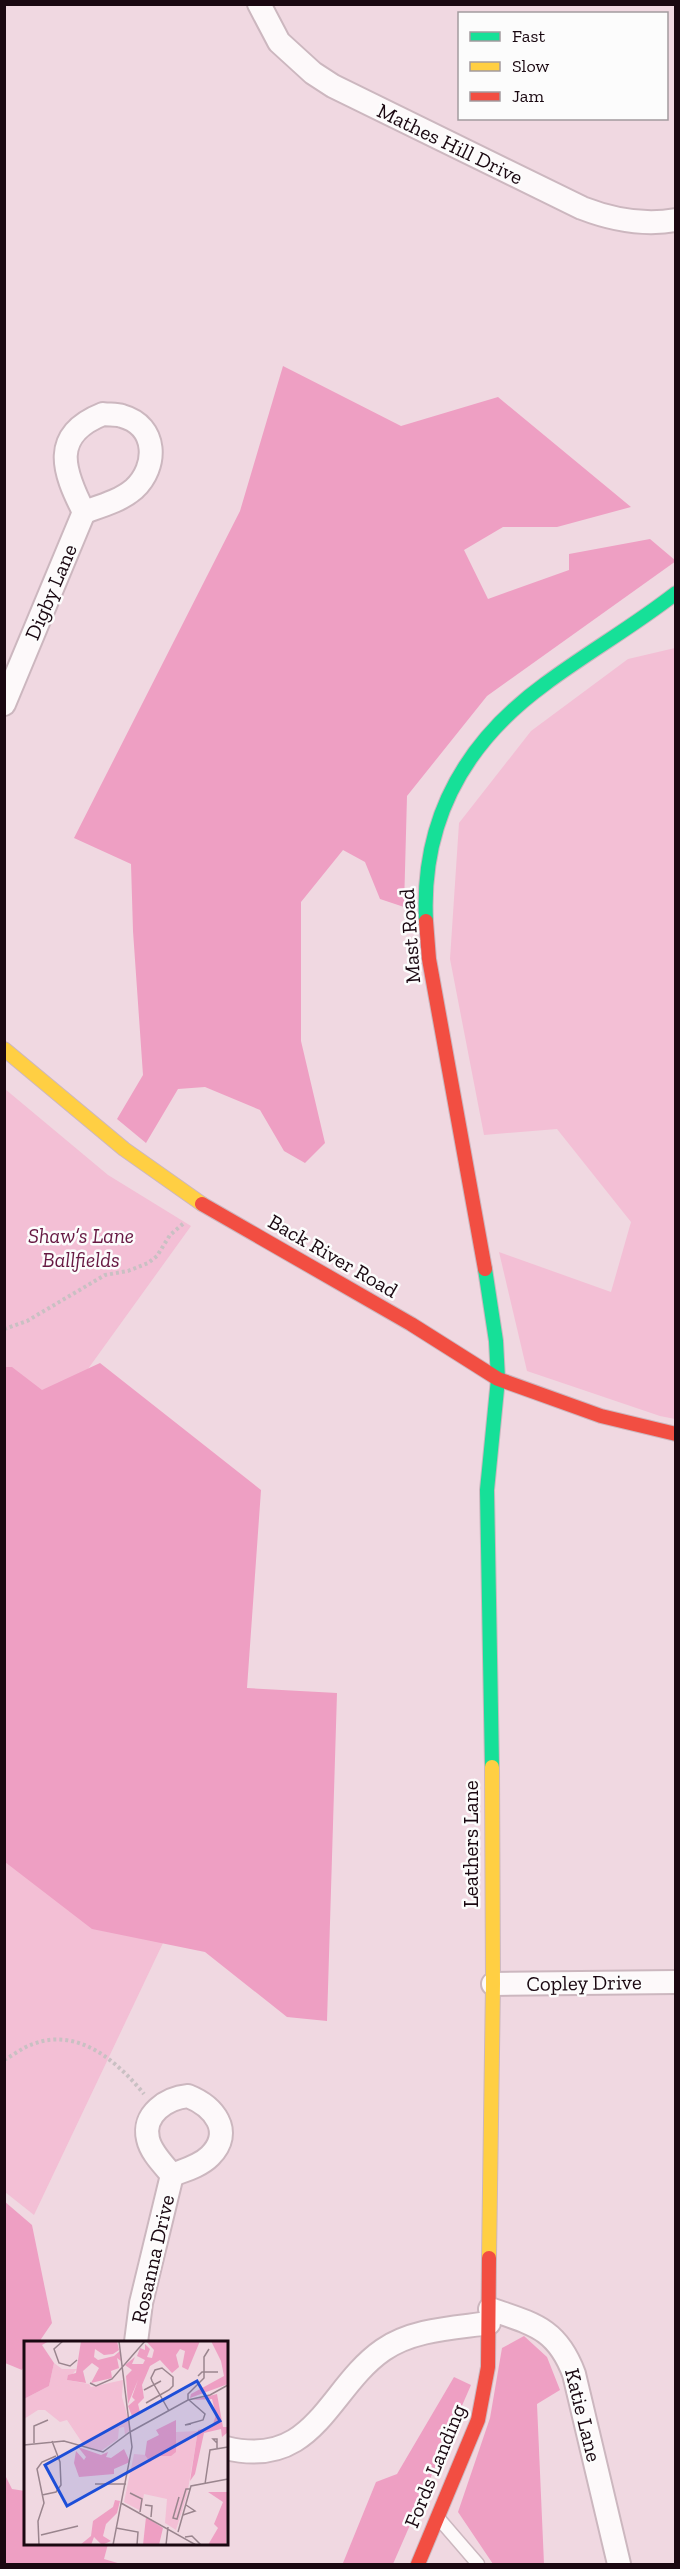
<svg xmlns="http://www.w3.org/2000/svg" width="680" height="2569" viewBox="0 0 680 2569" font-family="'Zilla Slab',serif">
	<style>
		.green { fill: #f3bfd5 }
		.forest { fill: #ee9fc3 }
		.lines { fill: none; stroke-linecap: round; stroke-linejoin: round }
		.lane-casing { stroke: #ccb7bf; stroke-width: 15 }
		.street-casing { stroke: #ccb7bf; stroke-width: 26 }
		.fast-casing { stroke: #ccb7bf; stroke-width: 16 }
		.slow-casing { stroke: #ccb7bf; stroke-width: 16 }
		.jam-casing { stroke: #ccb7bf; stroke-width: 16 }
		.path { stroke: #c9c0c3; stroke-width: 4; stroke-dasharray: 3 3; stroke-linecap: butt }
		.lane { stroke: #fdf9fa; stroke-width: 12 }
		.street { stroke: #fdf9fa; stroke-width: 22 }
		.fast { stroke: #16e098; stroke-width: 14 }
		.slow { stroke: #ffcf43; stroke-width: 14 }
		.jam { stroke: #f24e42; stroke-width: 14 }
		.labels { text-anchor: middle; stroke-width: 5; stroke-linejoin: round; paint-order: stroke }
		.street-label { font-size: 21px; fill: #1a0811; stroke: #fcfcfc }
		.park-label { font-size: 21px; font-style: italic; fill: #671943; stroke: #fcfcfc }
		.inset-road { fill: none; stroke: #9a858e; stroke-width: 1.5 }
		.view { fill: #1d4ed8; fill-opacity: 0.15; stroke: #1d4ed8; stroke-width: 3 }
		.inset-edge { fill: none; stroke: #1a0811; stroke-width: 3 }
	</style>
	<rect width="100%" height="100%" fill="#f0d8e1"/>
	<g class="green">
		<polygon points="675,648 675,1419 660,1416 527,1371 499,1252 611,1292 631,1222 557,1129 484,1135 450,959 459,823 531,731 628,659"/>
		<polygon points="5,1089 108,1175 191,1226 80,1380 5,1691"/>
		<polygon points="4,1832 172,1924 34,2215 5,2192"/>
	</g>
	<g class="forest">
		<polygon points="283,366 401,426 498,397 631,507 557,527 503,527 464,550 488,599 569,570 569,554 650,539 676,561 487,696 407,796 404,907 380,899 365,862 343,850 301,902 301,1041 325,1143 305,1163 284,1151 260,1110 205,1087 178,1089 146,1143 117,1119 143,1075 133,931 131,864 74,838 240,511"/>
		<polygon points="100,1363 261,1490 247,1688 337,1693 327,2021 287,2017 205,1952 92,1929 5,1862 5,1367 12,1367 42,1390"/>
		<polygon points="4,2201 32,2225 52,2323 39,2342 26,2342 25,2364 22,2370 5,2363"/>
		<polygon points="524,2336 547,2357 560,2390 537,2404 544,2564 493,2564 458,2512 490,2418 502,2348"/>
		<polygon points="454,2377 471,2385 393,2564 345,2564 343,2563 376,2482 397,2474"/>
		<polygon points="5,2475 12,2489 25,2491 26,2544 108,2544 104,2559 121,2564 5,2564"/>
	</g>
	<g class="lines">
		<defs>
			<polyline id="lane" points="440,2520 478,2564"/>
			<g id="street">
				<path d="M259 4 279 42 313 73 333 86 582 208C613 220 643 226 676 220"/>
				<path d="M103 414C109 415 116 414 122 416 158 426 158 467 134 489 120 501 101 506 84 512 63 471 50 435 103 414Z"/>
				<polyline points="4,704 84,512"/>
				<polyline points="493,1984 676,1982"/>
				<path d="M188 2096C213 2106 235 2131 210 2156 200 2166 185 2170 172 2175 164 2165 151 2153 148 2139 142 2114 167 2098 188 2096Z"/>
				<path d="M490 2309C533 2324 557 2328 574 2374L619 2564"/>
				<polyline points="136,2342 141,2303 172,2175"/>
				<path d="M226 2448C315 2470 328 2388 383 2350 413 2329 455 2328 489 2323"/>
			</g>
			<g id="fast">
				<path d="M426 921C421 820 464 743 545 684 588 652 634 626 676 593"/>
				<polyline points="485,1269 496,1341 498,1379 487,1490 492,1767"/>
			</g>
			<g id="slow">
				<polyline points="4,1049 124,1149 202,1204"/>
				<polyline points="489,2258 493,1984 492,1767"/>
			</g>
			<g id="jam">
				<polyline points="426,921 429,959 485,1269"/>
				<polyline points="202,1204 411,1324 498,1379 601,1416 676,1434"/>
				<polyline points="418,2564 478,2420 488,2367 489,2258"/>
			</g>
		</defs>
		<use href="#lane" class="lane-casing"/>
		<use href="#street" class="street-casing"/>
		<use href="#fast" class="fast-casing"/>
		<use href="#slow" class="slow-casing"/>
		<use href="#jam" class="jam-casing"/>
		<g class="path">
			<polyline points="4,1329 27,1321 105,1275 128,1271 148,1263 157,1256 170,1235 184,1223"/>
			<path d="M4 2060C14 2055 23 2047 33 2044 78 2027 117 2061 144 2094"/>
		</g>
		<use href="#lane" class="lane"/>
		<use href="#street" class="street"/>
		<use href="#fast" class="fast"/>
		<use href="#slow" class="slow"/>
		<use href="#jam" class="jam"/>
	</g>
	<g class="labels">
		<g class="street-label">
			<text transform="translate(450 144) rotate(26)" y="7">Mathes Hill Drive</text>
			<text transform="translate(51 592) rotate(-67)" y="7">Digby Lane</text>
			<text transform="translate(410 936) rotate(-94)" y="7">Mast Road</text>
			<text transform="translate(333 1256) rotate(30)" y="7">Back River Road</text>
			<text transform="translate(471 1844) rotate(-90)" y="7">Leathers Lane</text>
			<text transform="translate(584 1983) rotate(-1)" y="7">Copley Drive</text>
			<text transform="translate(153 2259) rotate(-77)" y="7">Rosanna Drive</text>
			<text transform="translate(583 2415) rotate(76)" y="7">Katie Lane</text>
			<text transform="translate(435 2466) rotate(-68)" y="7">Fords Landing</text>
		</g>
		<g class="park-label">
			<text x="81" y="1243">Shaw’s Lane<tspan x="81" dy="24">Ballfields</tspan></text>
		</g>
	</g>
	<g transform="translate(24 2341)">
		<rect width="204" height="204" fill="#f0d8e1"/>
		<path d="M30 22 38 28H53L43 39 65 43 67 46 99 39 98 56 107 88 101 94 100 86 95 87 94 98 77 110 61 106 43 79 36 81 21 69H14L0 78V58L25 45ZM174 90 163 154 152 189 141 182 143 158 120 153 117 170 100 161 110 113 122 114 152 91Z" fill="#f3bfd5"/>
		<path d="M0 0H25L18 4 30 22 25 45 0 58ZM57 0H93L95 9 89 13 80 14 71 8 70 16 74 19 90 15 96 10 97 20 93 17 95 27 87 30 88 37 67 42 75 27 68 22 59 30 62 42 43 39 44 34 52 32ZM122 0H176L164 29 158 26 161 10 156 8 152 14 155 26 148 32 136 19 126 25 118 44 120 57 114 63 116 71 108 75 104 65 111 59 108 56 114 39 104 63 102 35 108 29 101 24 111 16 108 23H119L121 19 113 15 116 7 121 9V3L126 8 123 16 128 17 130 9ZM187 0H204V43L166 57 167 53 200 35 197 20ZM193 53 199 86H204V91L198 96 197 88 180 92 171 133 166 140 174 89 188 86 192 74 188 58 169 59ZM152 79V111L147 115H133L126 121 121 114 123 100 135 94 132 89ZM54 106 77 114 84 111 82 116 87 117 100 108 106 121 90 128V133L55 136 50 122 52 110 60 119 62 116ZM184 151H204L202 204H184L194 187 190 183 199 161ZM91 159 96 160 93 172 82 183 79 195 87 200 78 204 70 196 67 204H56L67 195 69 180 89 166ZM122 176 139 187 135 204H119Z" fill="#ee9fc3"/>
		<path class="inset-road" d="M39 0 30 8 35 22 46 25 53 19M174 35 178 31H194M66 42 72 45 88 38 121 0M120 49 137 40M164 59V53L180 37V16L185 8M165 59 181 73 179 79 161 84 167 83M122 62 136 54 145 49 149 45V36L138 27 131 29 127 37 128 40 136 54 145 70M10 102V85L24 79M193 102 189 98H193V107M0 104 40 100 79 111 106 91 164 59 186 54 204 44M71 143H102M181 143 186 109 204 106M106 152 118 158 116 171M18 154 32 151 37 144 36 121 28 100M155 156 149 177 153 178 162 148H166M97 162 172 204M121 164 128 165 127 176M159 174 171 170 162 164M92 187 114 191 113 204M154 191 167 145 204 138M17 194 54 185M161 196 168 195 177 204M15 204 14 180 20 162 13 128 18 121 32 115M89 204 108 106 95 0M142 204 144 186"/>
		<path class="view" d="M173 40 196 80 43 165 21 124Z"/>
		<rect width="204" height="204" class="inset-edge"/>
	</g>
	<rect width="680" height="2569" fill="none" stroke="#1a0811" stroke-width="12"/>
	<rect x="458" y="12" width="210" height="108" fill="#fcfcfc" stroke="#a29a9e" stroke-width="1.5"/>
	<rect x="470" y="32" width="30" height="9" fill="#16e098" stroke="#a29a9e" stroke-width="1.5"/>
	<text x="512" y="42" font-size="18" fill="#1a0811">Fast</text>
	<rect x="470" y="62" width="30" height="9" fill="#ffcf43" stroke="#a29a9e" stroke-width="1.5"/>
	<text x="512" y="72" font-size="18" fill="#1a0811">Slow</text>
	<rect x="470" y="92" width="30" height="9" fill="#f24e42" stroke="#a29a9e" stroke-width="1.5"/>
	<text x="512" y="102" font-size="18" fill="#1a0811">Jam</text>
</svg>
